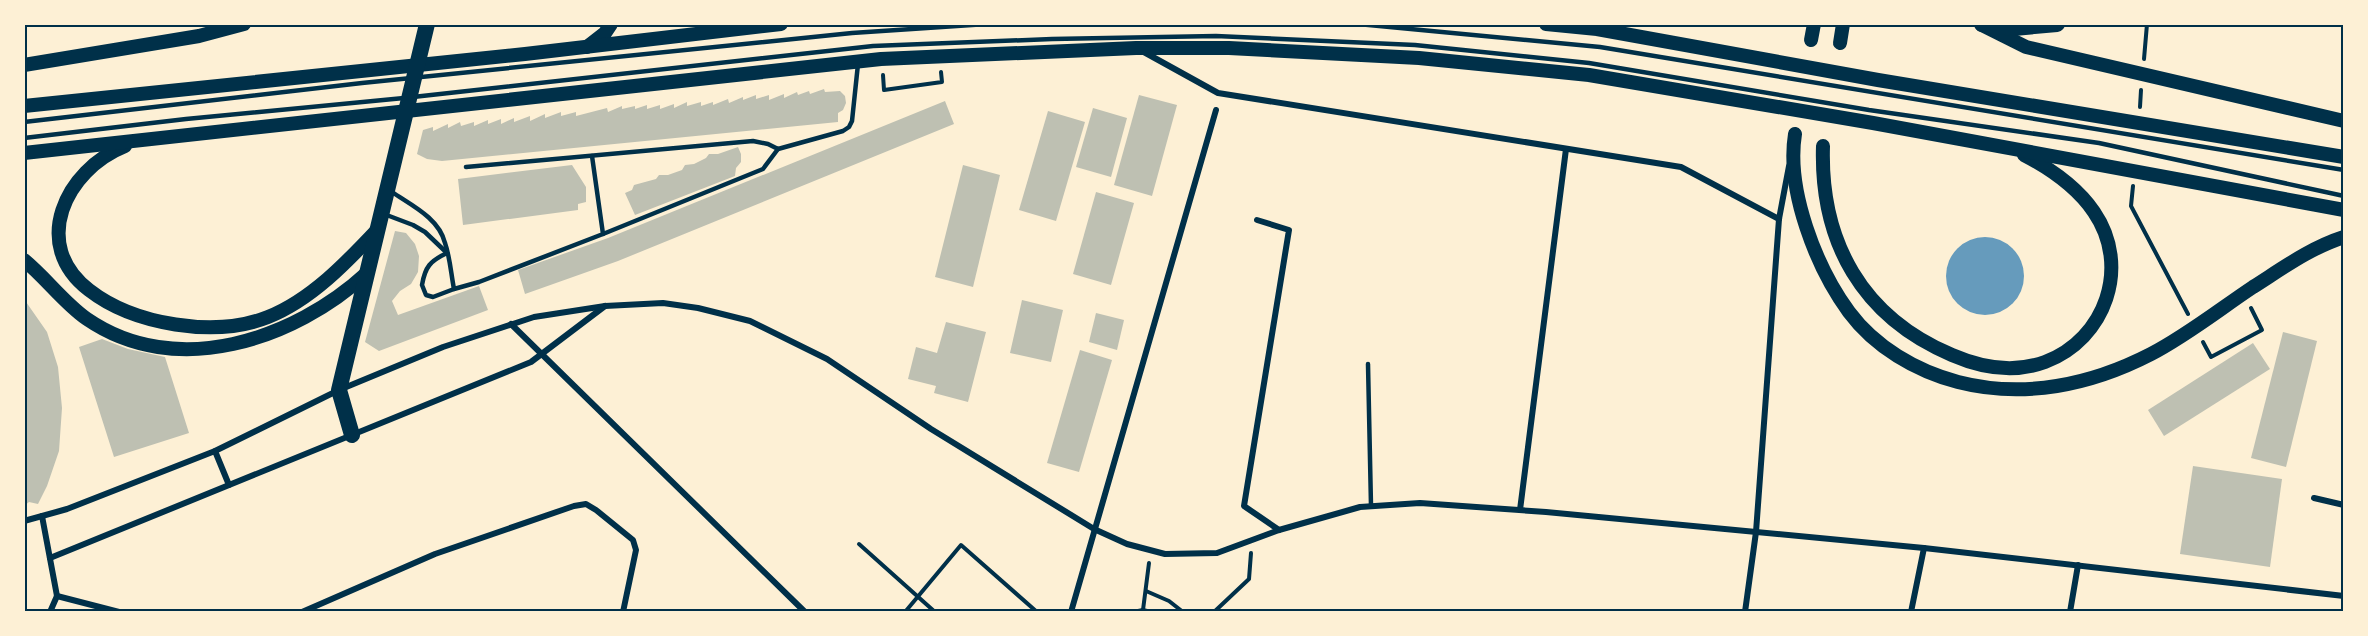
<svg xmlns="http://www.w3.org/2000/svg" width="2368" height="636" viewBox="0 0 2368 636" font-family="'Golos Text',sans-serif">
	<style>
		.water { fill: #669bbc }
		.building { fill: #bec0b2 }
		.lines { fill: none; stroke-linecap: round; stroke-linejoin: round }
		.path { stroke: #003049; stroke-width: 4 }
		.service { stroke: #003049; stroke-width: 4.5 }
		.minor { stroke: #003049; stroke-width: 6 }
		.primary { stroke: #003049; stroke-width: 14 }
		.motorway { stroke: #003049; stroke-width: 16 }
		.neatline { fill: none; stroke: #003049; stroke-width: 2 }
	</style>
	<rect width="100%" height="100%" fill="#fdf0d5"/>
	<circle class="water" cx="1985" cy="276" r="39"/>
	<g class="building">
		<polygon points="824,89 825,92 840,91 845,96 846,103 843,110 838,113 838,122 442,161 427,159 417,154 423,130 433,127 433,131 448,124 448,128 460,122 461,126 474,122 474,126 488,120 488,124 501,119 501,124 514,118 514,122 530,116 530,121 545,114 545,118 561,112 561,116 576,112 576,116 607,108 608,112 622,106 622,109 635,106 635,109 647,105 647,109 660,105 660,109 674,104 674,108 687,102 687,106 701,102 701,106 713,102 713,105 728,99 729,103 743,97 743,100 756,95 756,99 769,95 769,100 784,94 784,98 797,92 798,95 809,91 810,94"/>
		<polygon points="1139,95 1177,105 1152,196 1114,185"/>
		<polygon points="945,101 954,124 618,261 525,294 518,270 608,238"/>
		<polygon points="1093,108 1127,118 1111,177 1076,167"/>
		<polygon points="1048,111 1085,122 1056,221 1019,210"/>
		<polygon points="738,147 741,154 741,162 736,168 735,176 635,215 625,193 632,190 634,185 656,179 659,175 668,175 682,170 685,165 694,164 706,158 709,154 718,154"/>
		<polygon points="572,165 586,187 586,202 578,204 578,210 463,225 458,179"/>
		<polygon points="963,165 1000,175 973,287 935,277"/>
		<polygon points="1096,192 1134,203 1111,285 1073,274"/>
		<polygon points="395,231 406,233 415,244 419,256 418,272 411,284 400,291 392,301 398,315 479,286 488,310 379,351 365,342"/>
		<polygon points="24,299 47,332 58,367 62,408 59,451 47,486 38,504 29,502 24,506"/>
		<polygon points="1022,300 1063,310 1051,362 1010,353"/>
		<polygon points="1096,313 1124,320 1117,350 1089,342"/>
		<polygon points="946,322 986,332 968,402 934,393 936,386 908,379 916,347 937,353"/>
		<polygon points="2283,332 2317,341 2286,467 2251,458"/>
		<polygon points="102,339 128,349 165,357 189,433 114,457 79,347"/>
		<polygon points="2253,343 2270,369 2164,436 2148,410"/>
		<polygon points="1080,350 1112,360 1079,472 1047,463"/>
		<polygon points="2193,466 2282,479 2270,567 2180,554"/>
	</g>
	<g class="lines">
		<g class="path">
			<polyline points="2144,59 2147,24"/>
			<polyline points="883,75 884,90 942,82 941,72"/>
			<polyline points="2140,107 2141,90"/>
			<polyline points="2133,186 2131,206 2188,314"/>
			<polyline points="2203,342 2211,357 2262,330 2251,308"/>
			<polyline points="859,544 935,612"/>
			<polyline points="1146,591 1169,601 1183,612"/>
			<polyline points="1143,610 1149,563"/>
			<polyline points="905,612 961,545 1037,612"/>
			<polyline points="1133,612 1143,610 1151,612"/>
			<polyline points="1214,612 1249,579 1251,553"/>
		</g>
		<g class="service">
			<polyline points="1358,24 1600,47 2344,170"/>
			<polyline points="413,97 873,46 1052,39 1216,36 1415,45 1589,63 1869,110 2099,143 2344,196"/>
			<polyline points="24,122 362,83 852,33 987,24"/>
			<polyline points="24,138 186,119 404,98"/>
			<polyline points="466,167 753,141 768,144 778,149 843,131 849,127 852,121 858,64"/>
			<path d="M392 192C411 205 439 218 445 243 450 257 451 274 454 289L479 282 603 234 592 156"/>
			<polyline points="384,214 413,225 425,232 447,253"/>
			<polyline points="603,234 763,169 778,149"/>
			<path d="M447 253C430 261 425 267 422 285L426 295 433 297 454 289"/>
			<polyline points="1368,364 1371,506"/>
		</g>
		<g class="minor">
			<polyline points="1142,51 1218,93 1681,167 1779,219"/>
			<polyline points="1257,220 1289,230 1244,506 1279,530"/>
			<polyline points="511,324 805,612"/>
			<polyline points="215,451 229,485"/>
			<polyline points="2314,498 2344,505"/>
			<polyline points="1520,510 1566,149"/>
			<polyline points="42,516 57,596 50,612"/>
			<polyline points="24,521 67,509 215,451 339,390 443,347 534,317 605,306 663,303 698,308 750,321 827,359 931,429 1094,529 1127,544 1165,554 1217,553 1279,530 1360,507 1420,503 1546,512 1924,548 2344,596"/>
			<polyline points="50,558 531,362 605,306"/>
			<polyline points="57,596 119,612"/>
			<polyline points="302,612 435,554 574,506 586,504 596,510 633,540 636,550 623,612"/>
			<polyline points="1071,612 1216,110"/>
			<polyline points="1745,612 1756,532 1779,219 1789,166"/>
			<polyline points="1911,612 1924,548"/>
			<polyline points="2070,612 2078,565"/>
		</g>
		<g class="primary">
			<polyline points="1546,24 1597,29 1878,80 2344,157"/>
			<polyline points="1982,25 2026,47 2344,121"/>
			<polyline points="1811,40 1814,24"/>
			<polyline points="1840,43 1843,24"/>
			<polyline points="587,47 605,33 611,24"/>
			<polyline points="24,65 199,36 244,24"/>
			<polyline points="24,106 525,54 781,24"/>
			<path d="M1795 134C1786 190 1816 267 1849 312 1875 347 1916 371 1958 382 2024 399 2091 385 2151 354 2186 336 2220 309 2253 287 2283 268 2310 248 2344 237"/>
			<path d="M125 146C65 170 30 245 89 290 134 325 215 338 268 317 311 300 347 262 378 229"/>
			<path d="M1823 146C1820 242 1862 317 1952 355 1982 368 2015 373 2045 362 2106 339 2131 266 2094 212 2077 187 2051 169 2024 155"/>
			<polyline points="24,153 881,59 1136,48 1229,48 1419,58 1589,75 1873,123 2344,210"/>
			<path d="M24 260C46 278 65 304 87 319 176 380 294 340 367 273"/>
		</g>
		<g class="motorway">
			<polyline points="1982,24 2014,28 2057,24"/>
			<polyline points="352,435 339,390 427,24"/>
		</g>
	</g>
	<rect width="2368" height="636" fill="none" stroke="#fdf0d5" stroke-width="51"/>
	<rect x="26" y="26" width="2316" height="584" class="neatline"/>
</svg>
